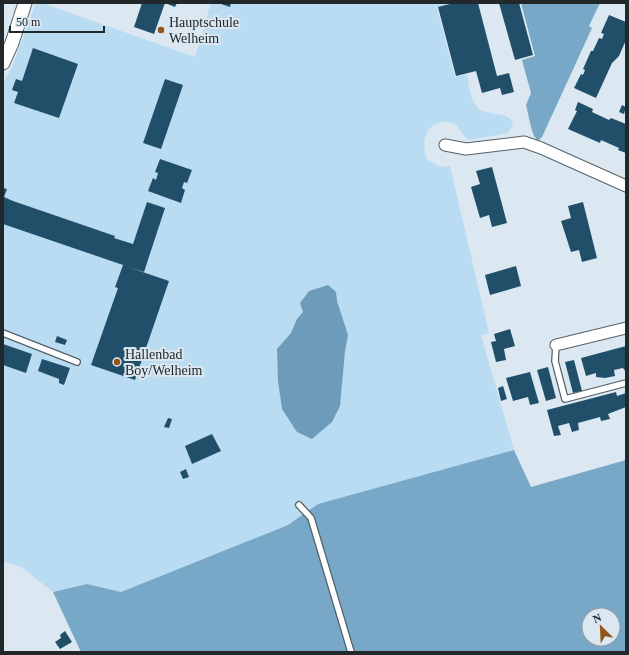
<svg xmlns="http://www.w3.org/2000/svg" width="629" height="655" viewBox="0 0 629 655" font-family="Georgia,serif">
	<style>
		.green { fill: #badcf2 }
		.forest { fill: #78a8c7; fill-rule: evenodd }
		.water { fill: #6c9cba }
		.building { fill: #214f6a }
		.lines { fill: none; stroke-linecap: round; stroke-linejoin: round }
		.service-casing { stroke: #566168; stroke-width: 8 }
		.minor-casing { stroke: #566168; stroke-width: 13 }
		.tertiary-casing { stroke: #566168; stroke-width: 15 }
		.service { stroke: #fff; stroke-width: 5.5 }
		.minor { stroke: #fff; stroke-width: 11 }
		.tertiary { stroke: #fff; stroke-width: 13 }
		.poi-dot { fill: #94551d; stroke: #dbe8f1; stroke-width: 1.5 }
		.labels { text-anchor: middle; stroke-width: 4; stroke-linejoin: round; paint-order: stroke }
		.poi-label { font-size: 14px; fill: #22272a; stroke: #dbe8f1; text-anchor: start }
	</style>
	<rect width="100%" height="100%" fill="#dbe8f1"/>
	<path class="green" d="M36 3H42L195 57 211 3H453L437 8 455 77 467 74C469 84 470 99 477 107 487 118 510 109 513 125L508 133 469 140C462 136 460 126 452 123 427 117 420 141 427 159L440 167 450 166 489 333 481 335 514 450 318 504 288 525 121 592 87 584 53 592 21 567 3 561V83L12 67Z"/>
	<g class="forest">
		<polygon points="521,3 600,3 589,26 592,28 542,137 538,141 534,136 531,127 526,105 531,93 522,60 535,56"/>
		<path d="M514 450 531 487 626 460V651L81 652 53 592 87 584 121 592 288 525 318 504ZM589 615H613V639H589Z"/>
	</g>
	<polygon class="water" points="328,285 336,292 337,301 348,335 345,351 340,406 332,422 312,439 297,432 282,409 278,381 277,349 291,333 297,319 303,312 300,303 309,291"/>
	<g class="building">
		<polygon points="142,3 177,3 175,7 165,3 154,34 134,27"/>
		<polygon points="218,3 231,3 230,7"/>
		<polygon points="454,3 478,3 497,76 509,73 514,92 502,95 500,88 482,93 476,71 456,76 438,7"/>
		<polygon points="499,3 519,3 533,55 515,60"/>
		<polygon points="609,15 626,22 626,40 619,56 612,63 596,98 574,88 581,74 583,75 585,70 583,69 591,51 593,51 599,38 602,39 604,34 601,33"/>
		<polygon points="33,48 78,64 59,118 14,103 18,92 12,90 16,79 22,81"/>
		<polygon points="165,79 183,85 161,149 143,143"/>
		<polygon points="578,102 593,109 592,112 609,120 611,118 626,124 626,153 618,150 619,148 601,140 600,143 568,129 577,111 575,110"/>
		<polygon points="622,105 626,107 624,114 619,112"/>
		<polygon points="160,159 192,170 187,183 184,182 182,188 185,190 181,203 148,191 153,178 156,180 158,173 155,172"/>
		<polygon points="492,167 507,223 492,227 489,215 480,218 471,187 480,184 476,171"/>
		<polygon points="3,188 7,189 4,197 13,201 115,236 114,238 133,244 147,202 165,208 144,272 128,267 169,281 135,380 91,365 118,288 115,287 123,265 3,224"/>
		<polygon points="583,202 597,258 582,262 579,250 571,252 561,221 571,218 568,206"/>
		<polygon points="516,266 521,286 490,295 485,275"/>
		<polygon points="510,329 515,346 504,349 506,360 496,362 491,342 496,341 494,334"/>
		<polygon points="57,336 67,340 65,345 55,342"/>
		<polygon points="3,344 32,354 26,373 3,365"/>
		<polygon points="626,346 626,372 623,368 614,370 615,376 605,378 596,377 596,373 586,376 581,358"/>
		<polygon points="42,359 70,368 64,385 59,383 59,379 38,371"/>
		<polygon points="574,360 582,391 573,393 565,362"/>
		<polygon points="548,367 556,398 546,401 537,370"/>
		<polygon points="530,372 539,403 530,405 528,397 513,401 506,378"/>
		<polygon points="503,386 507,399 501,401 498,388"/>
		<polygon points="616,392 617,396 626,393 626,407 608,414 610,419 601,421 600,417 578,423 579,430 572,432 569,423 558,426 561,435 554,436 547,410"/>
		<polygon points="168,418 172,419 169,428 164,427"/>
		<polygon points="212,434 221,451 192,464 185,446"/>
		<polygon points="186,469 189,477 183,479 180,472"/>
		<polygon points="65,631 72,642 60,649 55,642 61,638 60,635"/>
	</g>
	<g class="lines">
		<defs>
			<g id="service">
				<polyline points="3,333 77,362"/>
				<polyline points="556,345 555,361 565,399 626,383"/>
				<polyline points="299,505 311,518 351,652"/>
			</g>
			<g id="minor">
				<polyline points="445,145 466,149 524,142 541,148 626,186"/>
				<polyline points="556,345 626,328"/>
			</g>
			<polyline id="tertiary" points="3,63 12,43 25,3"/>
		</defs>
		<use href="#service" class="service-casing"/>
		<use href="#minor" class="minor-casing"/>
		<use href="#tertiary" class="tertiary-casing"/>
		<use href="#service" class="service"/>
		<use href="#minor" class="minor"/>
		<use href="#tertiary" class="tertiary"/>
	</g>
	<g class="poi-dot">
		<circle cx="161" cy="30" r="4"/>
		<circle cx="117" cy="362" r="4"/>
	</g>
	<g class="labels">
		<g class="poi-label">
			<text x="169" y="27">Hauptschule<tspan x="169" dy="16">Welheim</tspan></text>
			<text x="125" y="359">Hallenbad<tspan x="125" dy="16">Boy/Welheim</tspan></text>
		</g>
	</g>
	<rect width="629" height="655" fill="none" stroke="#22272a" stroke-width="8"/>
	<g transform="translate(601 627) rotate(336)"><circle r="19" fill="#dbe8f1" stroke="#919ba1"/>
	<path d="M0-3L7 15L0 10L-7 15Z" fill="#94551d"/>
	<text y="-6" font-size="11" font-weight="bold" text-anchor="middle" fill="#22272a">N</text>
	</g>
	<path d="M10 26v6h94v-6" fill="none" stroke="#22272a" stroke-width="2"/>
	<text x="16" y="26" font-size="12" fill="#22272a" stroke="#dbe8f1" stroke-width="3" paint-order="stroke">50 m</text>
</svg>
